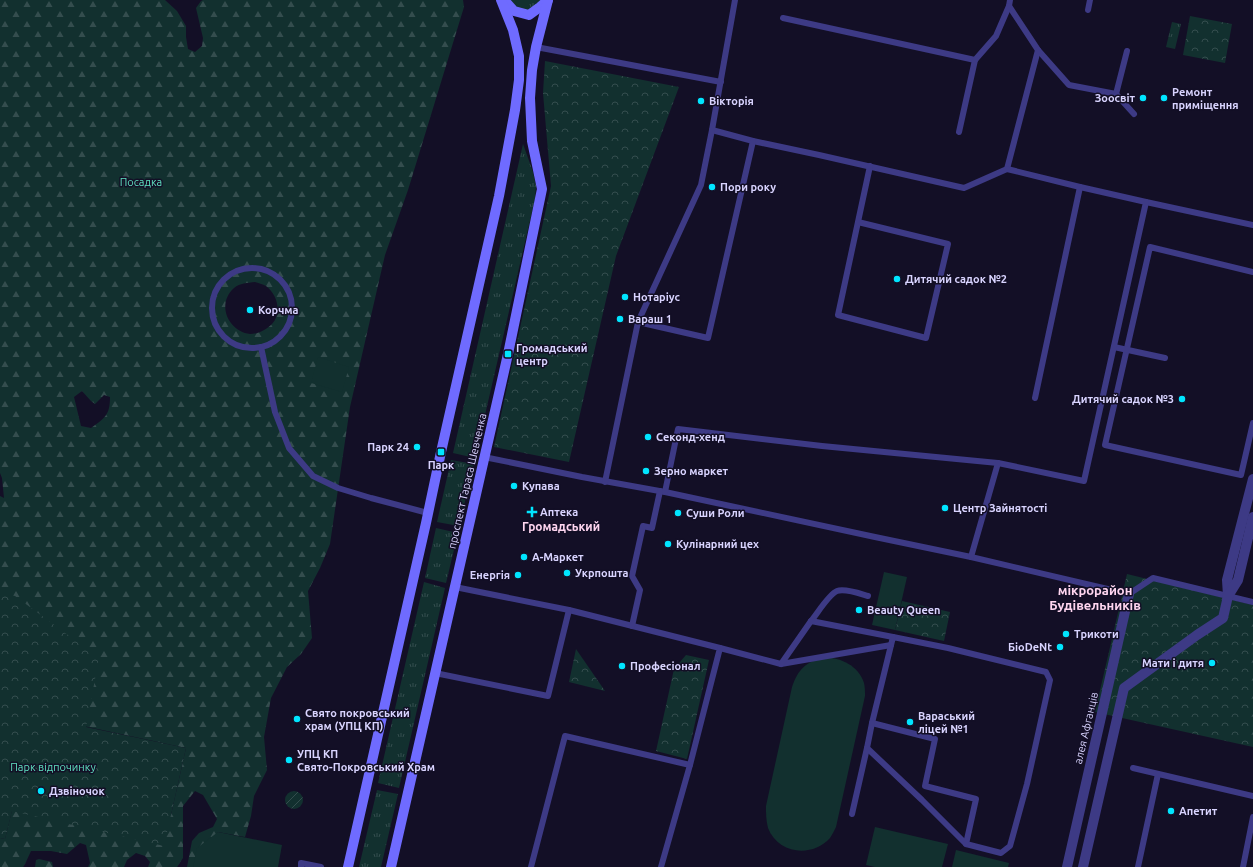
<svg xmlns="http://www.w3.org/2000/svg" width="1253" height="867" viewBox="0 0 1253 867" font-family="Ubuntu,sans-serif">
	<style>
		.grass { fill: url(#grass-tufts) }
		.forest { fill: url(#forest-firs); fill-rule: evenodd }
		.park { fill: url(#park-crowns) }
		.garden { fill: url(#garden-furrows) }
		.pitch { fill: #12302f }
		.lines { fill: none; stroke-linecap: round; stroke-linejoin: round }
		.lane { stroke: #3d3a85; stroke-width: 6 }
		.street { stroke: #3d3a85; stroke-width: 10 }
		.secondary { stroke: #6f6bff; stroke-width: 10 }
		.poi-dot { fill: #00e5ff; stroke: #130f26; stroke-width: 1.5 }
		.labels { text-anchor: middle; stroke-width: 3; stroke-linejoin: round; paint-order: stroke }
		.poi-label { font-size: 11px; font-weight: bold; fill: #d9d4ff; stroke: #130f26; text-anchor: start }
		.park-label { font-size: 11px; fill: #5fe0c0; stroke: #130f26 }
		.street-label { font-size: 11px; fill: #d9d4ff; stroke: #130f26 }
		.neighbourhood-label { font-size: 12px; font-weight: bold; fill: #ffd6f0; stroke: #130f26 }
		.quarter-label { font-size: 13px; font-weight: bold; fill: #ffd6f0; stroke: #130f26 }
	</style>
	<defs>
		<pattern id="grass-tufts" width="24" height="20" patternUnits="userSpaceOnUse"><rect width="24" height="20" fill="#12302f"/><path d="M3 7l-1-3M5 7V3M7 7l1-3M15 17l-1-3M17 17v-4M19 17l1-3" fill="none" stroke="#344d4e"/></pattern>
		<pattern id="forest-firs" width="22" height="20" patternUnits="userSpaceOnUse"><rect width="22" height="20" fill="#12302f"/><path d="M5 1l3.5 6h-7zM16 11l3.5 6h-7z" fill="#344d4e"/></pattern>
		<pattern id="park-crowns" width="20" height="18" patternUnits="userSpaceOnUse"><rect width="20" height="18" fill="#12302f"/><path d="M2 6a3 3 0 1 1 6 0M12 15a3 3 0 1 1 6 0" fill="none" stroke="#344d4e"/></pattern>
		<pattern id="garden-furrows" width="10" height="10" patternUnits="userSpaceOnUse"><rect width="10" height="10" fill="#12302f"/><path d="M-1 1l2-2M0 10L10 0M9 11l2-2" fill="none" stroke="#344d4e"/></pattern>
	</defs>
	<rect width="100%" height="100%" fill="#130f26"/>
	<g class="grass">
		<polygon points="504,0 548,0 529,15"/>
		<polygon points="1172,22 1181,24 1175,49 1166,47"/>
		<polygon points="523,144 533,172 536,186 535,199 475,458 453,453"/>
		<polygon points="451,460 474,464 459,526 437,522"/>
		<polygon points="436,528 458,533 446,583 425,578"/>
		<polygon points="424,582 445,588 399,788 378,783"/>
		<polygon points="377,790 398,794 381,867 359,867"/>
	</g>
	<g class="forest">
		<path d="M0 0H165L177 11 186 26V37L188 49 195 52 202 46 203 38 196 8 201 1 203 0H463L464 7 408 190 385 255 350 407 330 544 320 568 308 591 312 638 301 654 287 667 271 698 264 737 267 770 254 796 251 816 245 837 218 832 193 867H187L192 841 199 833 213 827 217 819 203 795 195 791 183 806V858L177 867H148L150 862 145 856 136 853 127 860 124 867H88L90 863 86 845 80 843 67 854 51 851H31L25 864 23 867H0V838L5 839 18 786 171 815 186 748 0 708V496L4 498 2 478 0 473ZM255 282C258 283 263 284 266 286 278 295 282 313 272 324 266 330 258 334 250 334 228 331 216 304 234 288 240 283 247 283 255 282ZM82 391 91 401 95 404 104 395 110 397C110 415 105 418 91 428L81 426 74 397Z"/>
		<polygon points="39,859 52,862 53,867 35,867 36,860"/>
	</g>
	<g class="park">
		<polygon points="1190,16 1232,24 1225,63 1183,55"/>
		<polygon points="545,61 679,87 616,256 569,462 494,447 551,186 543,93"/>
		<polygon points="1127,574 1253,605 1253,747 1095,712"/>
		<polygon points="0,593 15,596 99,658 86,727 186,748 164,846 12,811 5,839 0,838"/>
		<polygon points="902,601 950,612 944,641 895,630"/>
		<polygon points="576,649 605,691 569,682"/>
		<polygon points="686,655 709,660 687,759 656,751 674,669"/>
	</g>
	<circle class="garden" cx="294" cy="800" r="9"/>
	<g class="pitch">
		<polygon points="318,357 349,367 342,392 311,383"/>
		<polygon points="884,572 907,577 895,630 872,625"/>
		<path d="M824 657C841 658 858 665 864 683 865 687 865 692 865 696L836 827C834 831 832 835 830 838 812 858 778 854 768 828 766 820 766 814 766 806L792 687C798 669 806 662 824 657Z"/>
		<polygon points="875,827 948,844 942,867 875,867 866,865"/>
		<polygon points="218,832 282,845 278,867 193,867 197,848"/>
		<polygon points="956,850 1009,863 1008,867 952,867"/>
	</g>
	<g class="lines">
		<g class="lane">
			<polyline points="1010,0 1009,6 1038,50 1007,169 1080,187"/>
			<polyline points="1088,10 1090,0"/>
			<polyline points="783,18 975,60 996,36 1009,6"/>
			<polyline points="536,47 721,82"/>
			<polyline points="1038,50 1069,85 1116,94 1134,114"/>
			<polyline points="1116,94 1127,51"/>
			<polyline points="712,130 753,141 819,155 964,188 1007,169"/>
			<polyline points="959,132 975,60"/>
			<polyline points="1146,202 1253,225"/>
			<polyline points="858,222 948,244 926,338 838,315 870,166"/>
			<circle cx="252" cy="308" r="40"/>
			<polyline points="1253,272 1150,247 1105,445 1241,475 1253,423"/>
			<polyline points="638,322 708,338 753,141"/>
			<polyline points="261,347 275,412 289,448 313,476 338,488 371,498 428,513"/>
			<polyline points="1114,347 1165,358"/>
			<polyline points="484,457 582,477 665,492 875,537 971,557 1129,594 1153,578 1253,602"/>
			<polyline points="605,482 638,322 701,185 712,130 735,0"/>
			<polyline points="665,492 678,429 822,446 998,463 1084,481 1146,202 1080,187 1035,398"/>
			<polyline points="971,557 998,463"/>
			<polyline points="455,587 569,610 720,648 690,765 565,736 531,867"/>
			<path d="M811 621C817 614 829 594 837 591 845 588 861 594 868 596"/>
			<polyline points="632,626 640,590 632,576 643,526 652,528 660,491"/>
			<polygon points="893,637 948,648 1046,672 1050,680 1027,784 1010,846 1001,853 966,844 976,799 925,786 935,739 872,723"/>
			<polyline points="720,648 781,664 891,645"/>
			<polyline points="781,664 811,621 893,637"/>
			<polyline points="435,673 548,696 569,610"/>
			<polyline points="872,723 867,748 922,800 966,844"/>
			<polyline points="1133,768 1253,796"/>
			<polyline points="852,814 867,748"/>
			<polyline points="301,867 301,863 321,867"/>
			<polyline points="661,867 690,765"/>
			<polyline points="1138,867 1158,774"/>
			<polyline points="1243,867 1253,817"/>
		</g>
		<g class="street">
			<polyline points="1228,596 1227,580 1253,479"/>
			<polyline points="1067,867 1129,594"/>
			<polyline points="1083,867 1124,688 1197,635 1223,618 1228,596 1238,580 1253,517"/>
		</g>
		<g class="secondary">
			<polyline points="504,0 514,11 529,15 540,7 548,0"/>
			<polyline points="348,867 426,523 441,452 499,196 515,110 519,80 519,56 513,30 501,0"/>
			<polyline points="391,867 508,354 542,189 532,141 530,98 532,70 536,47 548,0"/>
		</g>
	</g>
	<g class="poi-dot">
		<circle cx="1143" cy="98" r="4"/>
		<circle cx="1164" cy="98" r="4"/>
		<circle cx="701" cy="101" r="4"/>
		<circle cx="712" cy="187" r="4"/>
		<circle cx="897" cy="279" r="4"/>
		<circle cx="625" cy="297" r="4"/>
		<circle cx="250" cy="310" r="4"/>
		<circle cx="620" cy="319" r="4"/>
		<rect x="504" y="350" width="8" height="8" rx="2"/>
		<circle cx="1182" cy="399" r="4"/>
		<circle cx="648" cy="437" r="4"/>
		<circle cx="417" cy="447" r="4"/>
		<rect x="437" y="448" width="8" height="8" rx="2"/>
		<circle cx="646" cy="471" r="4"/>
		<circle cx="514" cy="486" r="4"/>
		<circle cx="945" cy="508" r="4"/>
		<path d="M530 506h4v4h4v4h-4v4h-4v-4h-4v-4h4z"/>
		<circle cx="678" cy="513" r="4"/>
		<circle cx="668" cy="544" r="4"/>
		<circle cx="524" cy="557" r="4"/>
		<circle cx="567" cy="573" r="4"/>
		<circle cx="518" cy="575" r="4"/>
		<circle cx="859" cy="610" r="4"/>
		<circle cx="1066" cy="634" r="4"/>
		<circle cx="1060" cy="647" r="4"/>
		<circle cx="1212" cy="663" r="4"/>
		<circle cx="622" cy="666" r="4"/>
		<circle cx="297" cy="719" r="4"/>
		<circle cx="910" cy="722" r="4"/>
		<circle cx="289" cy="760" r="4"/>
		<circle cx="41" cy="791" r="4"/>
		<circle cx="1171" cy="811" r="4"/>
	</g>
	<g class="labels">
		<g class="poi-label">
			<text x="1172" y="96">Ремонт<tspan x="1172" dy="13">приміщення</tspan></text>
			<text x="1135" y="102" text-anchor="end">Зоосвіт</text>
			<text x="709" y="105">Вікторія</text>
			<text x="720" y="191">Пори року</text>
			<text x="905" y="283">Дитячий садок №2</text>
			<text x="633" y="301">Нотаріус</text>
			<text x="258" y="314">Корчма</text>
			<text x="628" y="323">Вараш 1</text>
			<text x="516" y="352">Громадський<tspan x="516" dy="13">центр</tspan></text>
			<text x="1174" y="403" text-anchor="end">Дитячий садок №3</text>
			<text x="656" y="441">Секонд-хенд</text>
			<text x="409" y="451" text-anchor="end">Парк 24</text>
			<text x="441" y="469" text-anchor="middle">Парк</text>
			<text x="654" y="475">Зерно маркет</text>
			<text x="522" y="490">Купава</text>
			<text x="953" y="512">Центр Зайнятості</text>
			<text x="540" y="516">Аптека</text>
			<text x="686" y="517">Суши Роли</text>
			<text x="676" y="548">Кулінарний цех</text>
			<text x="532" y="561">А-Маркет</text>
			<text x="575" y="577">Укрпошта</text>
			<text x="510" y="579" text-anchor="end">Енергія</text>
			<text x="867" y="614">Beauty Queen</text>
			<text x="1074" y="638">Трикоти</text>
			<text x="1052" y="651" text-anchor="end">БіоDeNt</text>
			<text x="1204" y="667" text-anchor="end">Мати і дитя</text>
			<text x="630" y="670">Професіонал</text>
			<text x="305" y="717">Свято покровський<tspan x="305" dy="13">храм (УПЦ КП)</tspan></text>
			<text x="918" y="720">Вараський<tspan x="918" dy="13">ліцей №1</tspan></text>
			<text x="297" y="758">УПЦ КП<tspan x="297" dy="13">Свято-Покровський Храм</tspan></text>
			<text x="49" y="795">Дзвіночок</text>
			<text x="1179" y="815">Апетит</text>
		</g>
		<g class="park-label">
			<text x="141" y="186">Посадка</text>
			<text x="53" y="771">Парк відпочинку</text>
		</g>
		<g class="street-label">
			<text transform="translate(467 481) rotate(-77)" y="4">проспект Тараса Шевченка</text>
			<text transform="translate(1086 728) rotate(-77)" y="4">алея Афганців</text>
		</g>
		<g class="neighbourhood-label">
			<text x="561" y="531">Громадський</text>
		</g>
		<g class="quarter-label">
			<text x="1095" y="595">мікрорайон<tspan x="1095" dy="15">Будівельників</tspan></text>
		</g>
	</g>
</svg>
